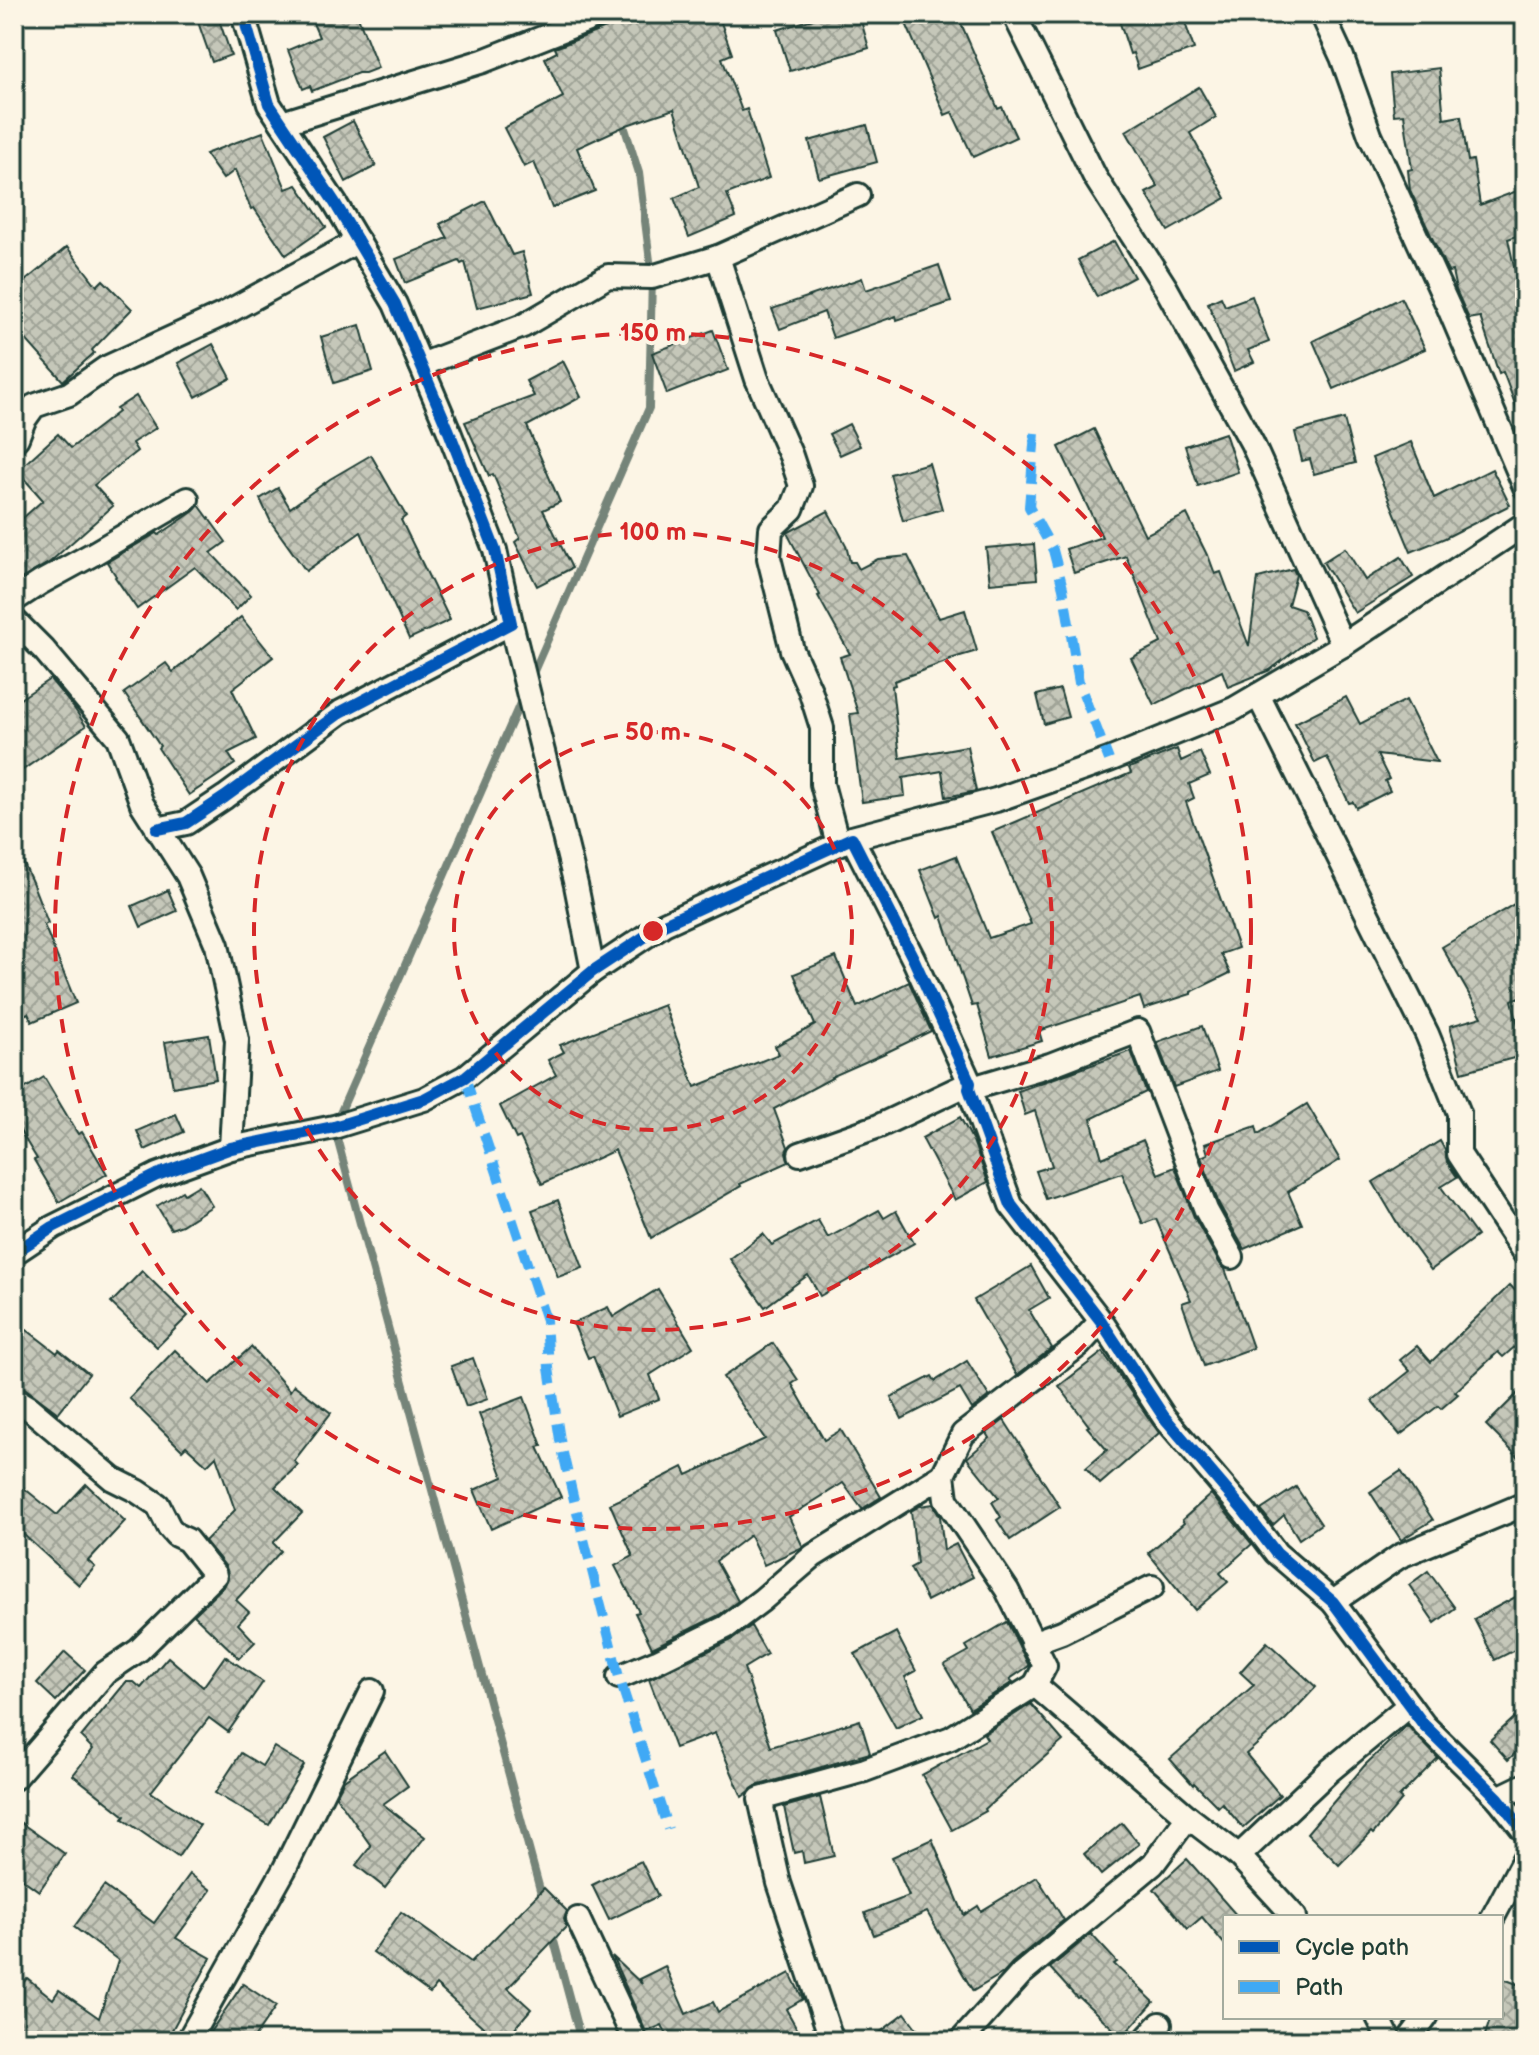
<svg xmlns="http://www.w3.org/2000/svg" width="1539" height="2055" viewBox="0 0 1539 2055" font-family="'Balsamiq Sans',sans-serif">
	<style>
		.lines { fill: none; stroke-linecap: round; stroke-linejoin: round }
		.stream { stroke: #758479; stroke-width: 8 }
		.building { fill: url(#building-cross-hatch); stroke: #1f3d34; stroke-width: 2 }
		.minor-casing { stroke: #1f3d34; stroke-width: 28 }
		.minor { stroke: #fcf5e5; stroke-width: 22 }
		.quiet { stroke: #3fa9f5; stroke-width: 10; stroke-dasharray: 20 10; stroke-linecap: butt }
		.cycleway-casing { stroke: #fcf5e5; stroke-width: 17 }
		.cycleway { stroke: #0057b8; stroke-width: 12 }
		.ring { fill: none; stroke: #d62828; stroke-width: 4; stroke-dasharray: 14 10 }
		.centre { fill: #d62828; stroke: #fcf5e5; stroke-width: 4 }
		.ring-label { font-size: 24px; text-anchor: middle; font-weight: bold; fill: #d62828; stroke: #fcf5e5; stroke-width: 8; stroke-linejoin: round; paint-order: stroke }
	</style>
	<defs>
		<pattern id="building-cross-hatch" width="8" height="8" patternUnits="userSpaceOnUse" patternTransform="scale(2)"><rect width="8" height="8" fill="#c5c7b9"/><path d="M0 0l8 8M0 8l8-8" fill="none" stroke="#9fa397"/></pattern>
	</defs>
	<rect width="100%" height="100%" fill="#fcf5e5"/>
	<filter id="ink" filterUnits="userSpaceOnUse"><feTurbulence type="fractalNoise" baseFrequency=".0125" numOctaves="2"/><feDisplacementMap in="SourceGraphic" scale="16" xChannelSelector="R" yChannelSelector="G"/><feConvolveMatrix kernelMatrix="1 2 1 2 8 2 1 2 1" color-interpolation-filters="sRGB"/></filter>
	<g filter="url(#ink)">
		<g class="lines">
			<g class="stream">
				<polyline points="531,678 649,408 652,277 639,173 621,116"/>
				<polyline points="524,694 334,1127 543,1901"/>
				<polyline points="551,1930 581,2041"/>
			</g>
		</g>
		<g class="building">
			<polygon points="211,14 217,14 231,55 212,62 197,19"/>
			<polygon points="309,14 357,14 378,68 365,73 358,73 312,91 310,86 303,89 288,50 319,37"/>
			<polygon points="617,14 718,14 732,54 722,58 742,111 747,109 769,178 727,194 736,217 689,237 674,198 699,187 674,109 627,125 577,148 595,191 552,208 534,162 524,167 504,128 563,97 545,58 557,52 555,48 609,27 614,22"/>
			<polygon points="829,14 859,14 869,48 790,71 777,30"/>
			<polygon points="902,14 957,14 998,109 1002,107 1016,137 973,157 952,112 945,115"/>
			<polygon points="1117,14 1182,14 1194,49 1138,69 1133,53 1130,54"/>
			<polygon points="1439,68 1444,119 1461,116 1468,161 1473,160 1480,205 1525,188 1525,233 1508,239 1525,316 1525,425 1523,425 1503,372 1499,374 1480,317 1469,319 1456,290 1452,271 1448,272 1410,190 1408,170 1412,169 1404,114 1394,115 1390,74"/>
			<polygon points="1199,87 1216,117 1190,133 1226,198 1168,231 1146,193 1158,187 1126,131"/>
			<polygon points="353,121 376,166 346,182 323,137"/>
			<polygon points="867,125 877,162 819,178 809,141"/>
			<polygon points="263,132 286,189 297,185 326,227 286,255 254,208 251,209 235,170 223,179 205,154"/>
			<polygon points="485,201 512,255 522,252 533,293 477,308 465,262 461,264 459,261 405,283 396,259 448,238 440,224"/>
			<polygon points="1114,241 1134,277 1097,297 1078,260"/>
			<polygon points="67,247 97,286 103,280 132,309 92,350 94,353 63,381 23,336 14,343 14,290"/>
			<polygon points="939,265 951,302 897,320 896,316 833,338 824,312 780,329 772,309 862,278 866,290"/>
			<polygon points="1252,296 1269,342 1248,350 1254,362 1234,371 1208,303 1221,297 1225,306"/>
			<polygon points="1401,298 1425,349 1334,389 1313,341"/>
			<polygon points="360,325 373,371 334,383 321,337"/>
			<polygon points="713,330 728,370 667,394 652,353"/>
			<polygon points="213,344 231,378 196,397 178,363"/>
			<polygon points="563,361 581,397 527,426 560,502 543,510 572,568 537,586 515,542 520,538 493,474 489,476 465,422 534,396 526,381"/>
			<polygon points="136,396 156,428 132,443 137,451 94,485 113,506 50,562 14,583 14,526 43,500 17,471 58,434 71,448 118,412 116,409"/>
			<polygon points="1344,419 1355,463 1314,474 1310,459 1302,461 1295,432"/>
			<polygon points="849,424 860,446 840,455 829,434"/>
			<polygon points="1094,429 1145,535 1187,514 1207,555 1208,555 1215,574 1221,572 1249,646 1258,578 1293,569 1296,575 1288,605 1303,610 1313,637 1270,670 1228,687 1222,671 1154,705 1131,658 1161,643 1126,556 1074,573 1066,549 1102,537 1059,447"/>
			<polygon points="1225,433 1238,472 1198,486 1185,446"/>
			<polygon points="1411,442 1434,498 1492,469 1510,505 1445,538 1411,552 1372,458"/>
			<polygon points="371,455 406,516 401,520 450,620 409,639 361,532 306,571 271,522 260,499 278,488 290,508 330,479"/>
			<polygon points="929,463 942,509 903,521 890,474"/>
			<polygon points="199,505 226,542 211,553 251,595 236,610 195,567 137,609 115,577 116,576 107,562 157,533 159,535 194,511"/>
			<polygon points="828,511 846,545 850,562 855,562 859,569 878,559 908,556 939,618 965,610 977,651 950,659 951,660 894,681 895,685 892,686 900,758 967,746 976,791 946,797 942,771 903,778 905,796 862,802 850,714 858,713 840,657 850,654 818,596 820,595 787,533"/>
			<polygon points="1034,544 1037,579 990,583 986,548"/>
			<polygon points="1345,548 1365,580 1401,557 1413,577 1355,613 1323,562"/>
			<polygon points="241,617 273,657 232,689 256,739 228,753 235,764 189,795 158,748 160,746 124,693 166,663 173,672"/>
			<polygon points="50,679 74,708 86,726 14,776 14,703"/>
			<polygon points="1060,689 1068,717 1044,724 1037,695"/>
			<polygon points="1346,697 1360,724 1406,700 1437,762 1377,755 1389,779 1385,781 1390,791 1356,808 1353,802 1349,803 1327,757 1315,763 1295,723"/>
			<polygon points="1177,749 1181,761 1200,752 1210,775 1189,784 1194,798 1186,802 1238,948 1221,954 1230,973 1191,992 1191,994 1144,1009 1140,997 1039,1031 1042,1041 992,1056 977,1005 972,1006 942,916 939,918 920,870 956,856 989,938 1031,924 992,832 1131,773 1129,768"/>
			<polygon points="14,842 32,882 48,923 44,925 76,1003 32,1022 28,1013 14,1020"/>
			<polygon points="168,890 177,911 141,927 132,906"/>
			<polygon points="1516,903 1525,919 1525,995 1512,1000 1525,1055 1462,1072 1450,1026 1482,1017 1442,947"/>
			<polygon points="836,957 857,1007 909,982 931,1031 883,1054 831,1077 832,1078 774,1109 788,1147 786,1152 789,1162 740,1184 741,1186 651,1238 615,1150 542,1184 520,1137 516,1139 500,1106 556,1075 548,1060 564,1052 560,1045 664,1005 695,1087 779,1054 775,1046 815,1025 794,974"/>
			<polygon points="1202,1026 1218,1071 1174,1087 1157,1042"/>
			<polygon points="209,1035 216,1079 173,1087 165,1042"/>
			<polygon points="1131,1051 1146,1092 1091,1119 1102,1158 1143,1140 1158,1174 1175,1167 1194,1217 1220,1264 1225,1269 1253,1348 1204,1366 1182,1303 1191,1300 1156,1219 1143,1224 1122,1173 1046,1199 1036,1171 1052,1166 1035,1111 1025,1115 1018,1091"/>
			<polygon points="44,1077 78,1134 82,1132 107,1174 59,1202 34,1160 37,1159 14,1121 14,1095"/>
			<polygon points="1307,1104 1340,1160 1288,1192 1302,1224 1244,1249 1219,1204 1201,1157 1208,1154 1205,1144 1256,1126 1258,1134"/>
			<polygon points="176,1114 184,1132 145,1150 137,1131"/>
			<polygon points="960,1117 973,1141 988,1182 955,1200 922,1138"/>
			<polygon points="1440,1141 1445,1150 1447,1162 1457,1177 1441,1187 1477,1236 1431,1270 1399,1226 1373,1182"/>
			<polygon points="199,1185 212,1206 182,1225 171,1229 157,1206 182,1191 184,1194"/>
			<polygon points="558,1200 583,1268 558,1277 532,1210"/>
			<polygon points="879,1210 884,1218 896,1211 914,1243 820,1296 808,1275 765,1307 730,1259 763,1234 772,1245 818,1220 828,1238"/>
			<polygon points="1031,1266 1049,1298 1029,1310 1052,1348 1017,1375 974,1300"/>
			<polygon points="142,1271 188,1316 157,1347 111,1303"/>
			<polygon points="1510,1285 1525,1301 1525,1338 1503,1357 1498,1352 1455,1392 1458,1394 1441,1409 1438,1406 1400,1435 1372,1401 1410,1371 1400,1360 1417,1346 1431,1362"/>
			<polygon points="658,1289 693,1347 650,1375 659,1399 617,1416 593,1356 588,1358 573,1323 608,1307 613,1317"/>
			<polygon points="14,1320 57,1353 59,1350 89,1374 58,1413 14,1380"/>
			<polygon points="773,1343 798,1380 792,1384 824,1440 841,1430 881,1497 862,1509 843,1483 789,1517 803,1547 764,1565 750,1535 716,1561 738,1601 719,1615 652,1648 635,1613 639,1612 615,1566 633,1556 610,1504 647,1487 646,1486 683,1467 687,1475 765,1439 723,1377"/>
			<polygon points="251,1347 290,1391 294,1385 331,1413 294,1461 298,1465 275,1487 302,1513 273,1543 281,1551 236,1600 249,1612 238,1624 255,1642 239,1658 194,1615 225,1585 228,1578 226,1567 205,1541 235,1510 216,1456 207,1465 186,1446 182,1450 129,1398 175,1350 210,1384"/>
			<polygon points="1103,1352 1159,1433 1100,1484 1086,1468 1107,1450 1087,1427 1089,1426 1059,1386"/>
			<polygon points="473,1358 488,1399 466,1407 451,1366"/>
			<polygon points="967,1361 989,1396 972,1409 960,1389 902,1419 891,1397 932,1376 935,1381"/>
			<polygon points="1525,1386 1525,1464 1486,1425"/>
			<polygon points="524,1397 542,1446 538,1447 561,1497 491,1529 474,1490 503,1477 479,1414"/>
			<polygon points="1004,1420 1060,1507 1010,1540 997,1520 1001,1517 992,1502 999,1498 967,1458 990,1438 987,1433"/>
			<polygon points="1401,1471 1433,1520 1401,1540 1370,1492"/>
			<polygon points="14,1480 57,1515 86,1484 125,1521 88,1561 95,1567 79,1585 14,1526"/>
			<polygon points="1296,1487 1321,1524 1299,1539 1284,1515 1273,1525 1261,1510"/>
			<polygon points="1211,1494 1252,1544 1220,1573 1228,1582 1195,1610 1148,1553 1184,1523 1182,1520"/>
			<polygon points="933,1504 940,1516 944,1550 956,1544 973,1577 927,1601 910,1568 917,1564 911,1511 920,1506"/>
			<polygon points="1428,1571 1455,1608 1435,1623 1409,1585"/>
			<polygon points="1525,1592 1525,1645 1495,1660 1474,1619"/>
			<polygon points="1007,1622 1029,1666 1010,1679 1013,1682 970,1709 944,1665 969,1651 966,1646"/>
			<polygon points="751,1626 767,1654 744,1668 771,1747 860,1720 870,1753 756,1786 742,1797 715,1733 675,1748 649,1679 732,1640"/>
			<polygon points="896,1632 916,1671 905,1677 923,1715 896,1728 855,1654"/>
			<polygon points="1267,1642 1316,1687 1286,1719 1246,1754 1280,1795 1243,1828 1222,1803 1218,1807 1194,1783 1193,1785 1170,1759 1254,1685 1240,1672"/>
			<polygon points="65,1652 85,1670 56,1701 37,1683"/>
			<polygon points="225,1656 263,1682 228,1732 209,1718 151,1792 200,1825 178,1857 123,1819 125,1816 73,1775 93,1749 81,1737 126,1682 134,1682 141,1688 168,1657 203,1687"/>
			<polygon points="1031,1704 1063,1741 985,1809 986,1811 952,1830 922,1775 987,1739 984,1734"/>
			<polygon points="1525,1708 1525,1744 1508,1760 1490,1740"/>
			<polygon points="1407,1725 1438,1758 1399,1797 1402,1800 1373,1834 1371,1832 1339,1865 1307,1833 1365,1765"/>
			<polygon points="274,1747 304,1765 269,1825 215,1793 241,1753 262,1766"/>
			<polygon points="385,1751 408,1786 383,1804 425,1837 385,1888 356,1865 371,1846 336,1796 344,1780"/>
			<polygon points="820,1797 834,1856 804,1863 802,1851 794,1853 784,1807"/>
			<polygon points="14,1818 65,1854 39,1891 14,1873"/>
			<polygon points="1122,1823 1139,1844 1101,1875 1084,1854"/>
			<polygon points="932,1839 964,1915 978,1906 981,1911 1037,1877 1064,1920 1012,1963 1003,1973 973,1991 927,1912 874,1935 865,1913 909,1896 892,1857"/>
			<polygon points="1187,1859 1238,1917 1225,1917 1225,1945 1202,1917 1188,1929 1154,1889"/>
			<polygon points="641,1861 658,1896 609,1920 592,1885"/>
			<polygon points="190,1874 211,1890 176,1938 211,1958 166,2041 32,2041 14,2028 14,1994 27,1978 53,1999 59,1990 99,2018 118,1960 74,1927 104,1886 154,1923"/>
			<polygon points="544,1888 567,1911 564,1919 566,1927 508,1988 531,2009 504,2041 499,2041 436,1985 430,1993 373,1952 401,1912 471,1962"/>
			<polygon points="1091,1934 1117,1962 1114,1964 1154,2002 1122,2037 1079,1997 1077,1998 1050,1968"/>
			<polygon points="612,1956 642,1984 639,1979 665,1966 686,2014 713,2002 718,2012 790,1973 803,1999 786,2009 804,2041 747,2041 743,2034 729,2041 670,2041 662,2025 646,2032"/>
			<polygon points="1501,1978 1525,1987 1525,2041 1483,2041 1491,2017 1501,2017"/>
			<polygon points="243,1984 276,2006 252,2041 204,2041"/>
			<polygon points="905,2013 926,2041 869,2041"/>
		</g>
		<g class="lines">
			<defs>
				<g id="minor">
					<polyline points="1014,14 1095,177 1166,288 1252,443 1343,645"/>
					<polyline points="1322,14 1342,57 1370,135 1449,308 1525,487"/>
					<polyline points="282,123 483,61 603,14"/>
					<polyline points="718,257 757,379 791,456 801,486 792,509 771,529 769,558 792,650 810,690 822,728 822,784 838,844"/>
					<polyline points="421,365 523,326 608,276 652,277 718,257 858,195"/>
					<polyline points="14,441 17,438 24,420 34,406 69,394 106,368 226,313 358,241"/>
					<polyline points="14,600 40,583 93,554 187,499"/>
					<polyline points="14,620 44,650 118,738 142,804 188,876 217,945 237,1040 231,1148"/>
					<polyline points="511,623 576,885 593,971"/>
					<polyline points="1258,695 1427,1034 1459,1113 1459,1154 1525,1254"/>
					<polyline points="157,829 186,823 225,797 341,712 511,623 495,550 448,429 395,304 335,203 269,104 243,14"/>
					<polyline points="852,838 996,800 1109,760 1234,709 1343,645 1525,524"/>
					<polyline points="969,1089 1050,1065 1138,1031 1206,1210 1232,1257"/>
					<polyline points="800,1154 879,1126 970,1083"/>
					<polyline points="14,1253 53,1227 157,1175 231,1148 334,1127 424,1099 465,1077 593,971 664,924 852,838 914,960 970,1083 969,1089 1011,1205 1101,1321 1164,1417 1244,1511 1276,1553 1333,1602 1424,1725 1498,1798 1525,1832"/>
					<polyline points="1101,1321 1079,1345 963,1434 943,1475 946,1499 1007,1590 1045,1666 1035,1685 1188,1817 1239,1856 1295,1917"/>
					<polyline points="14,1399 29,1408 113,1479 137,1491 158,1505 169,1527 176,1535 187,1540 215,1575 139,1650 105,1673 14,1778"/>
					<polyline points="1333,1602 1400,1556 1525,1504"/>
					<polyline points="1032,1643 1062,1632 1152,1587"/>
					<polyline points="619,1677 657,1661 726,1627 762,1600 813,1556 943,1475"/>
					<polyline points="1498,1798 1525,1785"/>
					<polyline points="1239,1856 1328,1772 1409,1705"/>
					<polyline points="1493,1917 1525,1857"/>
					<polyline points="578,1919 635,2041"/>
					<polyline points="1378,2017 1390,2041"/>
					<polyline points="188,2041 284,1870 372,1691"/>
					<polyline points="832,2041 779,1883 760,1799 865,1770 951,1738 1035,1685"/>
					<polyline points="961,2041 1021,1974 1153,1864 1188,1817"/>
					<polyline points="1144,2041 1160,2024"/>
					<polyline points="1408,2041 1426,2017"/>
				</g>
			</defs>
			<use href="#minor" class="minor-casing"/>
			<use href="#minor" class="minor"/>
			<g class="quiet">
				<polyline points="1035,433 1029,507 1053,550 1063,588 1079,683 1109,760"/>
				<polyline points="465,1077 546,1320 549,1368 560,1440 574,1500 619,1677 668,1829"/>
			</g>
			<defs>
				<g id="cycleway">
					<polyline points="157,829 186,823 225,797 341,712 511,623 495,550 448,429 395,304 335,203 269,104 243,14"/>
					<polyline points="14,1253 53,1227 157,1175 231,1148 334,1127 424,1099 465,1077 593,971 664,924 852,838 914,960 970,1083 969,1089 1011,1205 1101,1321 1164,1417 1244,1511 1276,1553 1333,1602 1424,1725 1498,1798 1525,1832"/>
				</g>
			</defs>
			<use href="#cycleway" class="cycleway-casing"/>
			<use href="#cycleway" class="cycleway"/>
		</g>
	</g>
	<g class="ring">
		<circle cx="653" cy="931" r="199"/>
		<circle cx="653" cy="931" r="399"/>
		<circle cx="653" cy="931" r="598"/>
	</g>
	<circle cx="653" cy="931" r="12" class="centre"/>
	<g class="ring-label">
		<text x="653" y="341">150 m</text>
		<text x="653" y="540">100 m</text>
		<text x="653" y="740">50 m</text>
	</g>
	<rect width="1539" height="2055" fill="none" stroke="#fcf5e5" stroke-width="48"/>
	<rect x="24" y="24" width="1491" height="2007" fill="none" stroke="#1f3d34" stroke-width="3" filter="url(#ink)"/>
	<rect x="1223" y="1915" width="280" height="104" fill="#fcf5e5" stroke="#a4ab9e" stroke-width="2"/>
	<rect x="1239" y="1941" width="40" height="12" fill="#0057b8" stroke="#a4ab9e" stroke-width="2"/>
	<text x="1295" y="1955" font-size="24" fill="#1f3d34">Cycle path</text>
	<rect x="1239" y="1981" width="40" height="12" fill="#3fa9f5" stroke="#a4ab9e" stroke-width="2"/>
	<text x="1295" y="1995" font-size="24" fill="#1f3d34">Path</text>
</svg>
